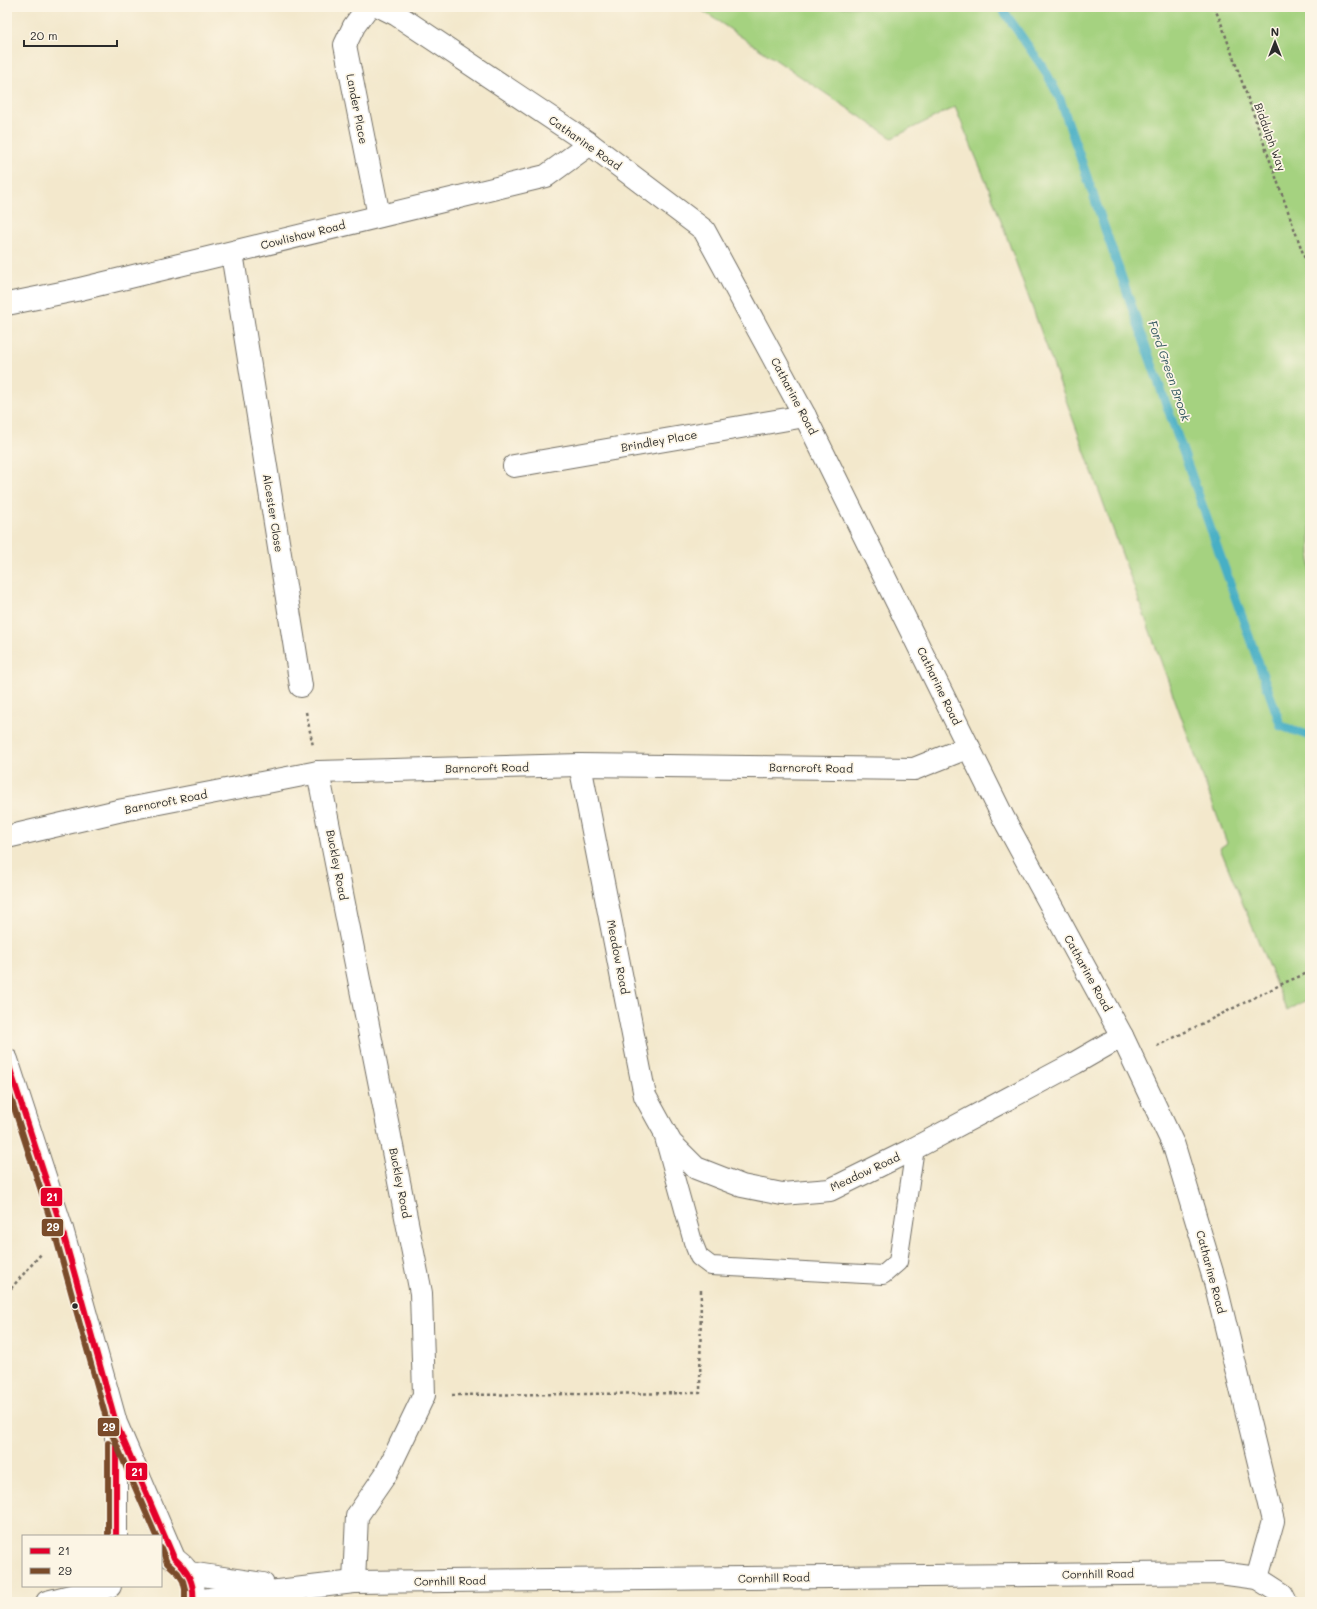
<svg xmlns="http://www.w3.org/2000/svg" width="1317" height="1609" viewBox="0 0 1317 1609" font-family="Mali,sans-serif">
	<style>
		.green { fill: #a5d280; stroke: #687e56 }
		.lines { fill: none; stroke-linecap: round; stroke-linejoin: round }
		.stream { stroke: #46afc5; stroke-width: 9 }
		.lane-casing { stroke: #716d63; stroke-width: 20 }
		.street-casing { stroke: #716d63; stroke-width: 24 }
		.secondary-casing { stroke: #716d63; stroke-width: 24 }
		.path { stroke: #716d63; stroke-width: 2.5; stroke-dasharray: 3 3; stroke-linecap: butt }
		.lane { stroke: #fff; stroke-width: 18 }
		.street { stroke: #fff; stroke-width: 22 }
		.secondary { stroke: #fff; stroke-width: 22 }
		.bus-1-casing { stroke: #fcf5e5; stroke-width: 9 }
		.bus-2-casing { stroke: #fcf5e5; stroke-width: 9 }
		.bus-1 { stroke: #e4002b; stroke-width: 6 }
		.bus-2 { stroke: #7a4b2a; stroke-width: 6 }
		.bus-dot { fill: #2b2b2b; stroke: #fcf5e5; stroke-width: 1.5 }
		.labels { text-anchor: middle; stroke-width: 3.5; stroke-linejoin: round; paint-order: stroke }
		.street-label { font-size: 11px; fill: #2b2b2b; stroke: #fcf5e5 }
		.water-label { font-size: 12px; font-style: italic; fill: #345961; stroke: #fcf5e5 }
		.line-badge { stroke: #fcf5e5; stroke-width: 1.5 }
		.badge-label { font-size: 11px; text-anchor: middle; font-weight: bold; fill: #fff }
	</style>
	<rect width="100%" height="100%" fill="#fcf5e5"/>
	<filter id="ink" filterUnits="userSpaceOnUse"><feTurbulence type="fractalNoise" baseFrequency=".025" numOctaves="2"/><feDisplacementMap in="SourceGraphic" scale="8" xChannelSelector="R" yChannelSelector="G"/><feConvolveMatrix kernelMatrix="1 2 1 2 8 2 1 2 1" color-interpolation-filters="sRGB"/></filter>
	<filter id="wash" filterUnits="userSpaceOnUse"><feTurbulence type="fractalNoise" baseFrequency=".012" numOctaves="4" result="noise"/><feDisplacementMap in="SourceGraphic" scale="16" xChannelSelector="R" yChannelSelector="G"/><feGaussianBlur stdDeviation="0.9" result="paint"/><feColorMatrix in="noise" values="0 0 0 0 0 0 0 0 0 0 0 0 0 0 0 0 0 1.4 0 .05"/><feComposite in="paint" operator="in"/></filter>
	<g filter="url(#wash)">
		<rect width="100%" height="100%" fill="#f3e8cc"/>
		<polygon class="green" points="697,7 1310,7 1310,998 1287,1011 1220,848 1227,843 990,191 955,107 892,138"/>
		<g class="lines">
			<polyline class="stream" points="1001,7 1046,72 1060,99 1149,356 1281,726 1310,736"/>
		</g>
	</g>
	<g filter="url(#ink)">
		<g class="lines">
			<defs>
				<polyline id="lane" points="663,1134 693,1242 699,1257 711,1266 883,1275 898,1262 915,1148"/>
				<g id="street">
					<polyline points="368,7 354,26 345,45 379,216"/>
					<polyline points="381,7 397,15 590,144 704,230 805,416 1004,819 1122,1036 1174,1146 1215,1282 1273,1521 1257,1578"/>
					<polyline points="232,253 301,686"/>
					<polyline points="7,304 76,290 546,176 590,144"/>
					<polyline points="514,466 805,416"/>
					<polyline points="580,765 645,1096 671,1143 696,1168 742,1186 782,1194 830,1190 915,1148 1075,1063 1122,1036"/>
					<polyline points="318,772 421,1293 424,1395 386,1474 357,1516 354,1582"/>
					<polyline points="7,837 118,811 318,772 580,765 914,769 969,747"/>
					<polyline points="189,1573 263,1584"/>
					<polyline points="193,1601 354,1582 1220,1573 1257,1578 1282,1594 1286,1602"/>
				</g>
				<g id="secondary">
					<polyline points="7,1060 62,1229 116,1423 174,1558"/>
					<polyline points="116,1432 116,1536"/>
					<path d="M161 1553C184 1561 197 1576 193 1602"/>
					<polyline points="47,1602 110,1586"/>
				</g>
			</defs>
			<use href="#lane" class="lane-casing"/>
			<use href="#street" class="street-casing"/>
			<use href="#secondary" class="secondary-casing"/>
			<g class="path">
				<polyline points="1214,7 1220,20 1310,273"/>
				<polyline points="306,712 313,746"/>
				<polyline points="1157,1046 1286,982 1310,972"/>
				<polyline points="7,1293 41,1254"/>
				<polyline points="452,1395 700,1393 701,1288"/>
			</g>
			<use href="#lane" class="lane"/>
			<use href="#street" class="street"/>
			<use href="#secondary" class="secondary"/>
			<defs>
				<g id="bus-1">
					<path d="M7 1060 62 1229 116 1423 174 1558C188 1571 195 1583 193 1602"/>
					<polyline points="116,1443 116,1536"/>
				</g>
				<g id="bus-2">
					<polyline points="7,1086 54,1231 108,1425 156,1536"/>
					<polyline points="108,1443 108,1536"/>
					<polyline points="161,1548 167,1563 178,1573 183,1581 185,1589 185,1601"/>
				</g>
			</defs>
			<use href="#bus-1" class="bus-1-casing"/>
			<use href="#bus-2" class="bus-2-casing"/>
			<use href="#bus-1" class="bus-1"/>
			<use href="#bus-2" class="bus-2"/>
		</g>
	</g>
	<circle class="bus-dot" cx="75" cy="1306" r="3.5"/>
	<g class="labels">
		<g class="street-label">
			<text transform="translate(357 109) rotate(79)" y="4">Lander Place</text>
			<text transform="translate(1270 137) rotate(70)" y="4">Biddulph Way</text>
			<text transform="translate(585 143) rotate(35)" y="4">Catharine Road</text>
			<text transform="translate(303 235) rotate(-14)" y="4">Cowlishaw Road</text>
			<text transform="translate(794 396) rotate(62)" y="4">Catharine Road</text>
			<text transform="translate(659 441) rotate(-10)" y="4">Brindley Place</text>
			<text transform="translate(273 513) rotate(81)" y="4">Alcester Close</text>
			<text transform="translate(939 686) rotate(64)" y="4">Catharine Road</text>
			<text transform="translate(487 768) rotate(-1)" y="4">Barncroft Road</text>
			<text transform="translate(811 768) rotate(1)" y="4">Barncroft Road</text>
			<text transform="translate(166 802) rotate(-11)" y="4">Barncroft Road</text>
			<text transform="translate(337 865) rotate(79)" y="4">Buckley Road</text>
			<text transform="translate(618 957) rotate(79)" y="4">Meadow Road</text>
			<text transform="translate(1088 973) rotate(61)" y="4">Catharine Road</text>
			<text transform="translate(865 1172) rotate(-25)" y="4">Meadow Road</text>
			<text transform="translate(400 1183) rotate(79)" y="4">Buckley Road</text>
			<text transform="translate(1211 1272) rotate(75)" y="4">Catharine Road</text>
			<text transform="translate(1098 1574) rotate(-1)" y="4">Cornhill Road</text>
			<text transform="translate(774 1578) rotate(-1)" y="4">Cornhill Road</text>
			<text transform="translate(450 1581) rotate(-1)" y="4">Cornhill Road</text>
		</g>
		<g class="water-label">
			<text transform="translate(1169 371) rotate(71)" y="4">Ford Green Brook</text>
		</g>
	</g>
	<g class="line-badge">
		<rect x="40" y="1187" width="23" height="20" rx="4" fill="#e4002b"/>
		<rect x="41" y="1218" width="23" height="19" rx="4" fill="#7a4b2a"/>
		<rect x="97" y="1417" width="23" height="20" rx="4" fill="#7a4b2a"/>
		<rect x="125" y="1462" width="23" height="19" rx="4" fill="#e4002b"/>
	</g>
	<g class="badge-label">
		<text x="52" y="1201">21</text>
		<text x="53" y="1231">29</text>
		<text x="109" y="1431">29</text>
		<text x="137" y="1476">21</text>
	</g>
	<rect width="1317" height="1609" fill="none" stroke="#fcf5e5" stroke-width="24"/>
	<rect x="22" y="1535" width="140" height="52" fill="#fcf5e5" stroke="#a8a49b"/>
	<rect x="30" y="1548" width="20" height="6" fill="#e4002b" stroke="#a8a49b"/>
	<text x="58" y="1555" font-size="12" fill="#2b2b2b">21</text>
	<rect x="30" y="1568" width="20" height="6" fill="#7a4b2a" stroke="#a8a49b"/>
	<text x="58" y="1575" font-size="12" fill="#2b2b2b">29</text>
	<g transform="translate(1275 42)" stroke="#fcf5e5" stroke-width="3" paint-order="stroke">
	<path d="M0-3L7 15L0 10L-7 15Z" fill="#2b2b2b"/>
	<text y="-6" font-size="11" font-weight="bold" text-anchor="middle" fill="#2b2b2b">N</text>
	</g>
	<path d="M24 40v6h93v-6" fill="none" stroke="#2b2b2b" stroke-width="2"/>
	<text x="30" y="40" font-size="12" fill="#2b2b2b" stroke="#fcf5e5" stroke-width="3" paint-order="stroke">20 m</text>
</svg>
